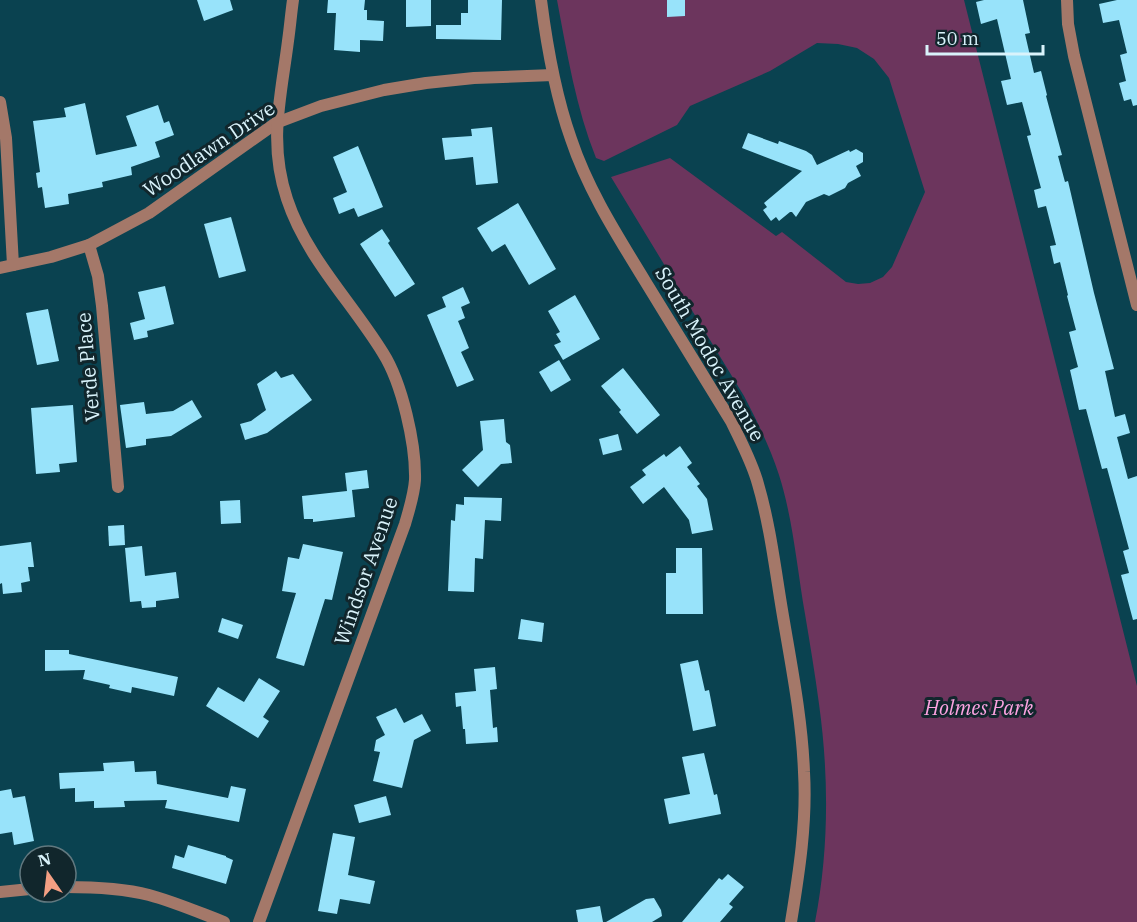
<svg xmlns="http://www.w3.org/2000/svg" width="1137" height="922" viewBox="0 0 1137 922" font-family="'IBM Plex Serif',serif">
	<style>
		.green { fill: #6c355d }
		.building { fill: #98e3fa }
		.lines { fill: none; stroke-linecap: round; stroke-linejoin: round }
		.street { stroke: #a47869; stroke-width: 12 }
		.labels { text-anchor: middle; stroke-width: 6; stroke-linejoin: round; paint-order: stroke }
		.street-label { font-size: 20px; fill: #d9f3fb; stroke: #11262c }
		.park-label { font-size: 20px; font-style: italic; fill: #fda3e2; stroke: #11262c }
	</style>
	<rect width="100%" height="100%" fill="#0a4250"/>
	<path class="green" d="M557 0H964L1137 686V922H815C829 850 829 776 819 704 815 674 810 644 805 614 797 568 793 519 779 475 770 447 757 421 744 396L611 177 670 158 776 236 782 232 846 282 858 284 870 283 883 277 892 267 925 192 889 78 874 59 857 48 838 44 817 43 770 71 690 106 677 125 604 161 596 158C576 108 567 53 557 0Z"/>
	<g class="building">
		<polygon points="197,0 230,0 233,10 204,21"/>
		<polygon points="328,0 365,0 364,10 367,10 367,20 384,21 383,41 360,40 360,52 334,50 336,13 327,13"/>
		<polygon points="406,0 431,0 431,26 406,27"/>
		<polygon points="468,0 502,0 501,40 436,39 436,25 461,25 461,13 468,13"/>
		<polygon points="667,0 685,0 685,16 667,17"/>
		<polygon points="984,0 1023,0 1030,33 1025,34 1034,73 1041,71 1047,95 1046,96 1062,155 1058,156 1065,182 1068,181 1094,293 1114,369 1105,371 1115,417 1125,414 1130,433 1117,437 1128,479 1137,476 1137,619 1133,620 1121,575 1129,573 1123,551 1129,549 1107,468 1102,469 1086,409 1079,410 1070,370 1078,367 1069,332 1076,330 1067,296 1068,295 1060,262 1054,264 1050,246 1056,245 1046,206 1038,208 1034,190 1041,188 1027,136 1031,135 1022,102 1007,105 1001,81 1011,79 997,19 981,24 976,2"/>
		<polygon points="1117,0 1137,0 1137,105 1133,106 1131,99 1124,101 1119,83 1126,81 1120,55 1127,53 1119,20 1103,23 1099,4"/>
		<polygon points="85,103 96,155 137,146 126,116 158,105 164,123 169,121 174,135 155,142 160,157 131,167 132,175 102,182 103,187 68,194 69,204 45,208 42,187 38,188 36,173 40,172 33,121 66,117 64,108"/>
		<polygon points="492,127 498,183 476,185 473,157 445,160 442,138 472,136 471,129"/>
		<polygon points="748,133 778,144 779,141 806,151 812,155 817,165 849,150 850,152 856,149 863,153 863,162 856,166 861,176 848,183 845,188 829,196 824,194 806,202 796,217 792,212 790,212 779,221 776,217 771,221 763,210 767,207 764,203 802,171 742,148"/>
		<polygon points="358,146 383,207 358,217 354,208 339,214 333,198 347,192 333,157"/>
		<polygon points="518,203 556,269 529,285 505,244 492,252 477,228"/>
		<polygon points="231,217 246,271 219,278 204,224"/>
		<polygon points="382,229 390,241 388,243 415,284 395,297 360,244"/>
		<polygon points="165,286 174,324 147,331 148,337 134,340 130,323 145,319 138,292"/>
		<polygon points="463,287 470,303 461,307 465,318 458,321 469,348 461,352 474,380 457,387 427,315 446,307 442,297"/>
		<polygon points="575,295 600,339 563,360 554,345 561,342 556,334 560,332 548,311"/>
		<polygon points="48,309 59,361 37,365 26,313"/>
		<polygon points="559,360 571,380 551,392 539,372"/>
		<polygon points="623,368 660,415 637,434 619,412 621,410 601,386"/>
		<polygon points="276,371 281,378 293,374 312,400 267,433 245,440 240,424 251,421 266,410 257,384"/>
		<polygon points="192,400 202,417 171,436 146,439 146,445 126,448 120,405 144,402 146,414 173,411"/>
		<polygon points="73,405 77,462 59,464 60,472 36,474 31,408"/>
		<polygon points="504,419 506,442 510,445 512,463 501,464 478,487 462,470 483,450 480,421"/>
		<polygon points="618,434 622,450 603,455 599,439"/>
		<polygon points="680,446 692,463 687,467 700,484 697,486 707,499 713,530 692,534 689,520 664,487 643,504 630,487 646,475 642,470 664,454 666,457"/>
		<polygon points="367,470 369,488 352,490 355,517 313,522 313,519 304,519 302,496 347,491 345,473"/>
		<polygon points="464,497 502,498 501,521 485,520 483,559 475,558 474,592 448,591 451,520 455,521 456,504 464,505"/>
		<polygon points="240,500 241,523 221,524 220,501"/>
		<polygon points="124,525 125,545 109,546 108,526"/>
		<polygon points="31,542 34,567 28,567 30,581 21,583 22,592 3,594 2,583 0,584 0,546"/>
		<polygon points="303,544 343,552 332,600 325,599 304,666 276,658 296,593 282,591 288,557 299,559"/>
		<polygon points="142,546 145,576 176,572 179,598 156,601 156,607 142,608 141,601 130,602 125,548"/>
		<polygon points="676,548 702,548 703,614 666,614 666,573 676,573"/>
		<polygon points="222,618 243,625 238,639 218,632"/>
		<polygon points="521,619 544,623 542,642 518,639"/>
		<polygon points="45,650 69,650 69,654 178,677 174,696 132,687 131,693 109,688 110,685 83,679 85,670 45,671"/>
		<polygon points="698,660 705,691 709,690 716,726 693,731 680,664"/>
		<polygon points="495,667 497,689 490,690 493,728 497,727 498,742 466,744 465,729 463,729 461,706 456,707 455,693 476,691 474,669"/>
		<polygon points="259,678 280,691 263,717 269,721 258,738 206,706 218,687 244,702"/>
		<polygon points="396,708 404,723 422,714 431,731 414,740 402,788 373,781 380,752 374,751 376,740 385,735 376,717"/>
		<polygon points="704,753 714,795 717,794 721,814 669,824 664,799 690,794 682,757"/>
		<polygon points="134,761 135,772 156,771 157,784 228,798 231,786 246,789 239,822 165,808 167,800 124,801 125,807 94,808 94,801 75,802 75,788 60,789 59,773 104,771 103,763"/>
		<polygon points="11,789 13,798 25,796 34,841 14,845 12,832 0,834 0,791"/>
		<polygon points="386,796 391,815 359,823 354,805"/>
		<polygon points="333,833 355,837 348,875 375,881 370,904 340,899 337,914 318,911"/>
		<polygon points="188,845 226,856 226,857 233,860 226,884 172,868 175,855 184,858"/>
		<polygon points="728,874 744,887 729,904 733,907 720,922 682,922 719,878 722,880"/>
		<polygon points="654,898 661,910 662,916 652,922 606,922 646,899"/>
		<polygon points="600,906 603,922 578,922 576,910"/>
	</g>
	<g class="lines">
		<g class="street">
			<path d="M541 0C547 47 555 94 571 139 588 190 617 235 645 281 674 328 702 374 731 421 741 442 752 462 758 484 770 525 775 568 782 610 791 664 802 718 804 772 807 822 799 873 791 922"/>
			<polyline points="1067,0 1068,24 1074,56 1137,305"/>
			<polyline points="0,102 6,138 13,265"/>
			<polyline points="89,245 98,276 102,306 118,487"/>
			<polyline points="0,268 51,257 89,245 149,213 276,123 321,106 384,90 426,83 474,78 553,75"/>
			<path d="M66 887C94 887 122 888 149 895 175 902 200 913 224 922"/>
			<polyline points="0,892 30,889"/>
			<path d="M259 922 405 524C409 510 414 495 415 480 416 444 402 383 383 353 351 301 306 257 287 199 268 142 281 97 288 41 290 27 291 14 293 0"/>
		</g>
	</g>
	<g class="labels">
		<g class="street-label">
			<text transform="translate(209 149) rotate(-34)" y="7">Woodlawn Drive</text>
			<text transform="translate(710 354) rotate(60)" y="7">South Modoc Avenue</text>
			<text transform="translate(88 367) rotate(-95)" y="7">Verde Place</text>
			<text transform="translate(366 571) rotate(-71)" y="7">Windsor Avenue</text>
		</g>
		<g class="park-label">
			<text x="979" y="715">Holmes Park</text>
		</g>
	</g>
	<g transform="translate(48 874) rotate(346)"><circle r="28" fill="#11262c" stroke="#61787f" stroke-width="1.5"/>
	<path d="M0-4.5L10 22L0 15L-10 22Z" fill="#f39f83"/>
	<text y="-9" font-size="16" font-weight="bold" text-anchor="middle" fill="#d9f3fb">N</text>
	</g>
	<path d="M927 45v9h116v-9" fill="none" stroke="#d9f3fb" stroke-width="3"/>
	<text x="936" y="45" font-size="18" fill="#d9f3fb" stroke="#11262c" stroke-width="4.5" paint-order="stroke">50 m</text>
</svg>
